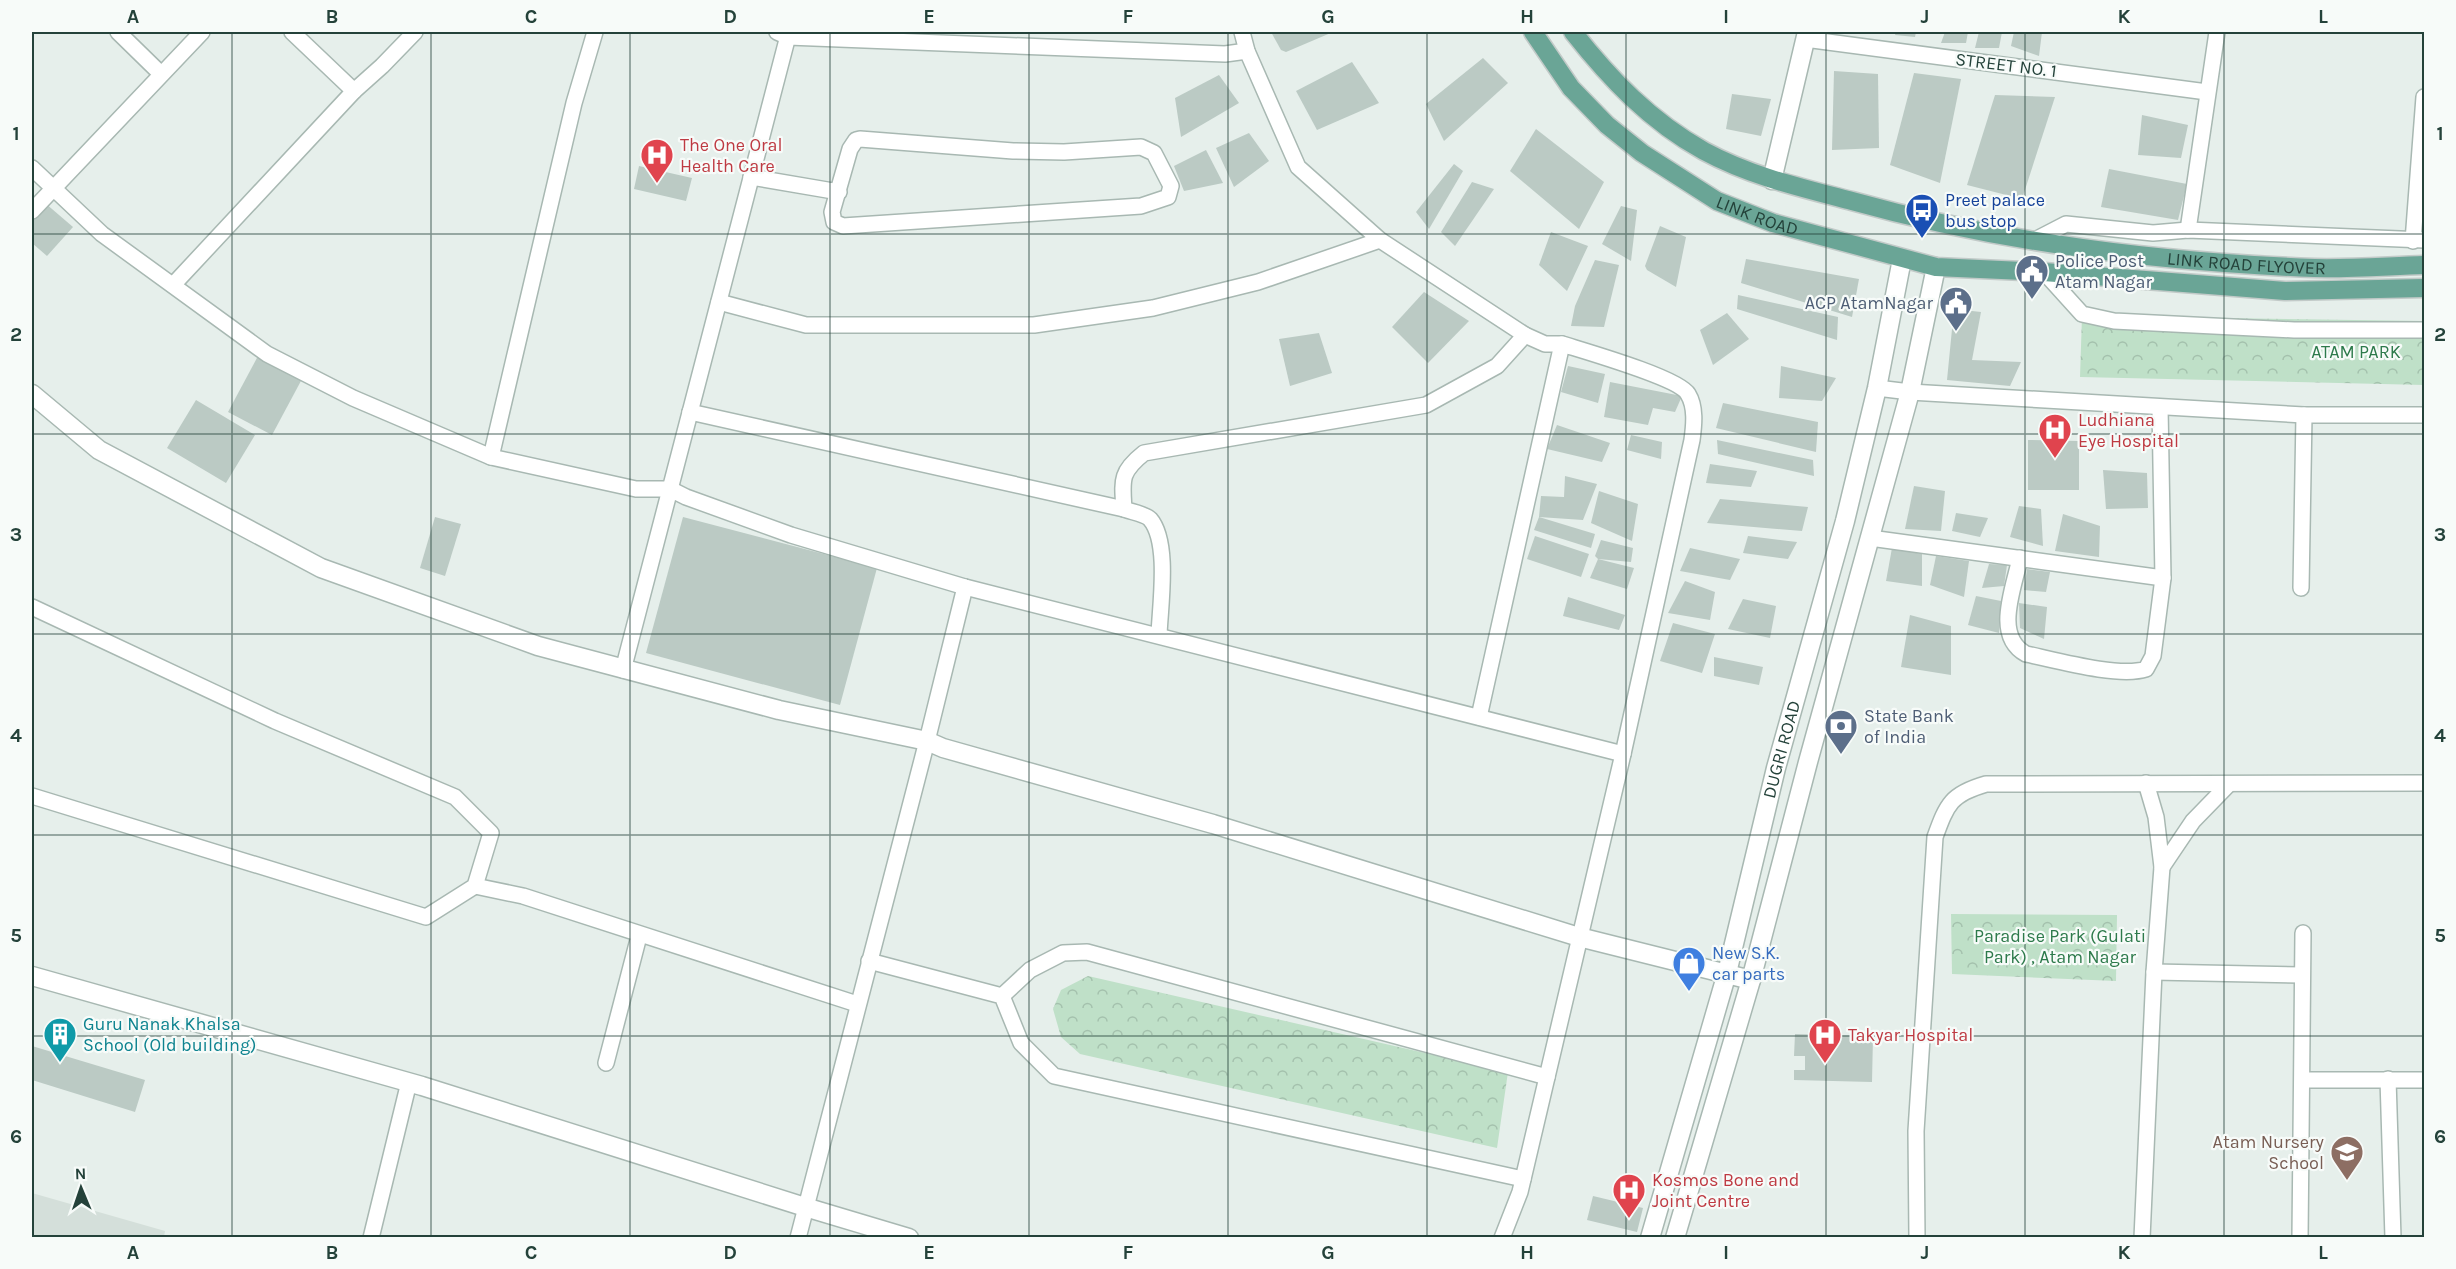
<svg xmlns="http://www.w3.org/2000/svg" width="2456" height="1269" viewBox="0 0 2456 1269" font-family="Karla,sans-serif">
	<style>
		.built { fill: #d4dfda }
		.park { fill: url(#park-crowns) }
		.building { fill: #bbcac4 }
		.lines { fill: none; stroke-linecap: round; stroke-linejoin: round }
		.minor-casing { stroke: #a8b8b2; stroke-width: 18 }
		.tertiary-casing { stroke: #a8b8b2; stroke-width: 21 }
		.primary-casing { stroke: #c2cac8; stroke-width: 21 }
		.minor { stroke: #fff; stroke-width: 15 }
		.tertiary { stroke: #fff; stroke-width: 18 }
		.primary { stroke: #6aa596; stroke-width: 18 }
		.grid { fill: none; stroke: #24423a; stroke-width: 1.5; stroke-opacity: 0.55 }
		.labels { text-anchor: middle; stroke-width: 4.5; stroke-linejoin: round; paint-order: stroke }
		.street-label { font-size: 18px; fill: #24423a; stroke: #f7fbf9 }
		.health-label { font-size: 18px; fill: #be3a42; stroke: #f7fbf9; text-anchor: start }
		.transit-label { font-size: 18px; fill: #164399; stroke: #f7fbf9; text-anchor: start }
		.service-label { font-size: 18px; fill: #4e5e75; stroke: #f7fbf9; text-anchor: start }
		.park-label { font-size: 18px; fill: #2d7a4b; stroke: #f7fbf9 }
		.shop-label { font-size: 18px; fill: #366cbe; stroke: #f7fbf9; text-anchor: start }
		.culture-label { font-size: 18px; fill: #0d838f; stroke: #f7fbf9; text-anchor: start }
		.education-label { font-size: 18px; fill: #785e54; stroke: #f7fbf9; text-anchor: end }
		.neatline { fill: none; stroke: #24423a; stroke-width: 2 }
		.grid-label { font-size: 20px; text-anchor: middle; font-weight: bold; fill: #24423a }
	</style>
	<defs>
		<pattern id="park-crowns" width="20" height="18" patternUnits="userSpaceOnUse" patternTransform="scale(1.5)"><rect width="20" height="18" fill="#bfe0c8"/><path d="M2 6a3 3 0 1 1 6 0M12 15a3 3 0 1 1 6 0" fill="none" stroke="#a4c1ad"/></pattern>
	</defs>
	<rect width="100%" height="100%" fill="#e6efeb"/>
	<polygon class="built" points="32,1193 165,1231 164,1237 32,1237"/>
	<g class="park">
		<polygon points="2082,316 2424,321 2424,385 2080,377"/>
		<polygon points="1951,914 2117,915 2116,981 1952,974"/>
		<polygon points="1088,976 1508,1072 1497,1148 1080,1054 1061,1037 1053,1009 1061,990"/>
	</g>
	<g class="building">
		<polygon points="1271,32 1333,32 1286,52 1281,50"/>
		<polygon points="1896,32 1916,32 1915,37 1895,35"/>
		<polygon points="1945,32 1968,32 1966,43 1941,43"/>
		<polygon points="1979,32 2002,32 1999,48 1975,48"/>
		<polygon points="2014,32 2042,32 2039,56 2011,46"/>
		<polygon points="1483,58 1508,83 1444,141 1426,104"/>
		<polygon points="1352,62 1379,103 1317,130 1296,91"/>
		<polygon points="1834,71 1878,74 1879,148 1832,150"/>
		<polygon points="1914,73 1961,79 1940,183 1890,165"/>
		<polygon points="1219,75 1239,103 1181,137 1175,98"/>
		<polygon points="1732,94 1771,99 1761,136 1726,129"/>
		<polygon points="1995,95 2055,97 2022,199 1967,185"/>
		<polygon points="2142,115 2188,125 2181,158 2138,155"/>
		<polygon points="1536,129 1604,182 1579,229 1510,171"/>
		<polygon points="1249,133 1269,161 1234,187 1216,148"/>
		<polygon points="1206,150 1223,183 1184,191 1174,166"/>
		<polygon points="1454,164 1463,171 1429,229 1416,212"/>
		<polygon points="639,166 692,178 686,201 634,189"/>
		<polygon points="2109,169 2187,184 2178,220 2101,207"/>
		<polygon points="1472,182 1494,189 1455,246 1441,232"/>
		<polygon points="45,203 73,227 47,256 32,243 32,218"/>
		<polygon points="1621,206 1637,210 1631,261 1602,244"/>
		<polygon points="1660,226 1686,237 1676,287 1647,270 1645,266"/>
		<polygon points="1551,232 1588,246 1567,291 1539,265"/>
		<polygon points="1746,259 1859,279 1852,317 1741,283"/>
		<polygon points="1595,260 1619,265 1604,327 1571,326 1575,306"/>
		<polygon points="1424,292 1469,321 1428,363 1392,327"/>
		<polygon points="1738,295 1838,317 1837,340 1737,309"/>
		<polygon points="1954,309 1981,312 1972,360 2021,362 2010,386 1947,380"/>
		<polygon points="1727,313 1749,339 1713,365 1700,330"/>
		<polygon points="1319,333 1332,373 1290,386 1279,339"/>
		<polygon points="258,356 302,379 272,435 228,412"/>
		<polygon points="1568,366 1605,374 1598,403 1561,392"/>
		<polygon points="1781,366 1836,378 1822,401 1779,398"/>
		<polygon points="1610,382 1682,396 1675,412 1653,408 1648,425 1604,417"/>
		<polygon points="196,400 255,435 226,483 167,448"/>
		<polygon points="1723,403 1818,422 1816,452 1716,428"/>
		<polygon points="1557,425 1610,443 1602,462 1547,449"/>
		<polygon points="1631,435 1662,442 1661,459 1627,450"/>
		<polygon points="1717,440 1813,460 1814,476 1718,454"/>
		<polygon points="2028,440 2079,441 2079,490 2028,490"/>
		<polygon points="1710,464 1757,471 1751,487 1706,483"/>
		<polygon points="2103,470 2147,473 2148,508 2106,509"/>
		<polygon points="1565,476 1597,484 1583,520 1539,517 1541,496 1564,497"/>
		<polygon points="1914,486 1945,491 1941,531 1905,529"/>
		<polygon points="1599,491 1638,504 1632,541 1591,523"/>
		<polygon points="1720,499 1808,507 1802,531 1707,523"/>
		<polygon points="2019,506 2041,509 2043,546 2010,537"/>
		<polygon points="1956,513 1988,518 1980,537 1952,531"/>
		<polygon points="2063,514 2100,526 2099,557 2055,551"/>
		<polygon points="435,517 461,524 445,576 420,568"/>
		<polygon points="683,517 877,568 840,705 646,653"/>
		<polygon points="1539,517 1595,534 1591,548 1534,530"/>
		<polygon points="1535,536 1589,554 1581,577 1527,559"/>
		<polygon points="1748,536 1797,542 1788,559 1743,553"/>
		<polygon points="1601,540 1633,548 1631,562 1598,559 1595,556"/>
		<polygon points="1690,548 1740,559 1730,580 1680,571"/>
		<polygon points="1892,548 1922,554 1922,586 1886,581"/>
		<polygon points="1936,556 1969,561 1964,597 1930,585"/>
		<polygon points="1598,559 1634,568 1627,589 1590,578"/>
		<polygon points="1989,564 2007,565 2004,586 1982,588"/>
		<polygon points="2027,569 2050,572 2046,592 2024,590"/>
		<polygon points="1685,581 1715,592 1710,620 1668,613"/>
		<polygon points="1976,596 2001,601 1999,633 1968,625"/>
		<polygon points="1568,597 1625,615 1619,630 1563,616"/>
		<polygon points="1743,599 1776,606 1770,638 1728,629"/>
		<polygon points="2019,603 2047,607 2044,639 2020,628"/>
		<polygon points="1910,615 1951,626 1951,675 1901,667"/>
		<polygon points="1673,623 1715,634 1702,673 1660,661"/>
		<polygon points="1714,657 1763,667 1759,685 1714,676"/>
		<polygon points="1795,1034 1873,1036 1872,1082 1794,1080 1794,1070 1805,1070 1805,1056 1794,1056"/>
		<polygon points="32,1046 145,1080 135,1112 32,1080"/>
		<polygon points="1593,1196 1643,1208 1637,1232 1587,1220"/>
	</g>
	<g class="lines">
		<defs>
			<g id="minor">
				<polyline points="118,32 161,74"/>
				<polyline points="292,32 354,91"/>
				<polyline points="777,32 788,37 1225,54 1247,51"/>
				<path d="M1242 32 1247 51 1298 167 1380 240 1525 335 1545 344H1562C1584 351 1679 378 1688 394 1696 407 1694 425 1692 440L1623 754 1520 1192 1502 1238"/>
				<polyline points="1805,39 2207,92"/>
				<polygon points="860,139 1013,151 1064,152 1141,147 1154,153 1171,186 1168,197 1141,206 843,226 834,222 832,212 850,149 856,140"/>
				<polyline points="32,168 102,234 267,354 353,398 491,457 636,489 670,489 686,497 791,535 965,587 1623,754"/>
				<polyline points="751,177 839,192"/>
				<polyline points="32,211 202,32"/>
				<polyline points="2188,230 2217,32"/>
				<polyline points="2033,241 2066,224 2153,233 2188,230 2424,240"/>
				<polyline points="2413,241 2424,97"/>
				<polyline points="2044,272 2082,314 2114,321 2294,330 2424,330"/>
				<polyline points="173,285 354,91 382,66 415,32"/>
				<polyline points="719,302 806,325 1034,325 1153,308 1258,282 1380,240"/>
				<polyline points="1877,388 1910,392 2304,415 2424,415"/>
				<polyline points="690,412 1124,509"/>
				<polyline points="491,457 574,103 595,32"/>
				<polyline points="1870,538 2163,578"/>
				<path d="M2020 558C2014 588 1993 636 2026 654 2055 660 2119 678 2146 669L2153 656 2163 578 2160 407"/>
				<polyline points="2301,588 2304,415"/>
				<polyline points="32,607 275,721 455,797 491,833 475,886 426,917 32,796"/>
				<path d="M1159 635C1160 606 1170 542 1150 519 1145 514 1132 512 1124 509 1122 480 1120 472 1144 453L1426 405 1497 366 1525 335"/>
				<polyline points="623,670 789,32"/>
				<polyline points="1479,717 1562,344"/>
				<polyline points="2162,867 2193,821 2229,784"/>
				<polyline points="475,886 523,896 857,1004"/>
				<polyline points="869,961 1002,996 1021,1043 1054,1076 1523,1179"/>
				<polyline points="2154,972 2301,975"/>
				<polyline points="1002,996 1030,970 1063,953 1087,952 1547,1077"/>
				<polyline points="606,1063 639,936"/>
				<polyline points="2388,1079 2393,1238"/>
				<polyline points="2303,1080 2424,1080"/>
				<polyline points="371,1238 409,1082"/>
				<polyline points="798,1238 927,741 965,587"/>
				<path d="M1917 1238 1916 1131 1935 837C1947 804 1951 794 1986 784L2424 783"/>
				<polyline points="2142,1238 2154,972 2162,867 2156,817 2146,783"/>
				<polyline points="2300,1238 2303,933"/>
			</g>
			<g id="tertiary">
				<polyline points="1772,180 1807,32"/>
				<polyline points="32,394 99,450 321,568 538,646 779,710 927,741 943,748 1213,824 1579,937 1751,980"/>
				<polyline points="32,976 422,1086 805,1207 909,1238"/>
				<path id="s1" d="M1650 1238 1727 973 1776 768 1845 521 1877 388 1902 259"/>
				<polyline points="1675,1238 1751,980 1808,762 1910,392 1936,267"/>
			</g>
			<g id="primary">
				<path id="s2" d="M1533 32 1571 88 1607 125 1642 153 1717 201 1773 223 1936 267 2044 272 2285 291 2424 288"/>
				<path id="s3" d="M1573 32C1610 79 1650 121 1704 151 1750 176 1802 188 1852 201 2002 243 2158 262 2314 268 2351 269 2388 266 2424 265"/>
			</g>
		</defs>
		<use href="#minor" class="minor-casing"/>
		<use href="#tertiary" class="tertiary-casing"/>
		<use href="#primary" class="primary-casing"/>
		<use href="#minor" class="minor"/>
		<use href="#tertiary" class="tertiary"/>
		<use href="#primary" class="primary"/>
	</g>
	<path class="grid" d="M232 32V1238M431 32V1238M630 32V1238M830 32V1238M1029 32V1238M1228 32V1238M1427 32V1238M1626 32V1238M1826 32V1238M2025 32V1238M2224 32V1238M32 234H2424M32 434H2424M32 634H2424M32 835H2424M32 1036H2424"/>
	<defs>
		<symbol id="hospital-pin" viewBox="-11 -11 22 30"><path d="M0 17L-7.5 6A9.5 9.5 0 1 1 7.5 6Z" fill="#e0444e" stroke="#f7fbf9"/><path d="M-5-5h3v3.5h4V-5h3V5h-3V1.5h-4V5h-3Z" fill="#fff"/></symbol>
		<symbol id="bus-pin" viewBox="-11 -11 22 30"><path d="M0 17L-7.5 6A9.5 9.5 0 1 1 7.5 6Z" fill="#1a4fb4" stroke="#f7fbf9"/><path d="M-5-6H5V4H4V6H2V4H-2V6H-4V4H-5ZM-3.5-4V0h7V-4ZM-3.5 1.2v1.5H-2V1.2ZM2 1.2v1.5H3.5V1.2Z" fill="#fff"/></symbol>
		<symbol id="civic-pin" viewBox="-11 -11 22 30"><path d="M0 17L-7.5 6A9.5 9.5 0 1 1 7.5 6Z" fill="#5c6f8a" stroke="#f7fbf9"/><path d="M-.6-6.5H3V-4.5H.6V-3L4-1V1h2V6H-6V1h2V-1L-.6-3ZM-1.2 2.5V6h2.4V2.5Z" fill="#fff"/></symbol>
		<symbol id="bank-pin" viewBox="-11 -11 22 30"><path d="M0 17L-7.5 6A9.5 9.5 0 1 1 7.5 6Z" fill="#5c6f8a" stroke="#f7fbf9"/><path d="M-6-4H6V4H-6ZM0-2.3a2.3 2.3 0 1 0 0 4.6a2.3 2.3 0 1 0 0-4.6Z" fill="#fff"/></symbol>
		<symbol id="shop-pin" viewBox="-11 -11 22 30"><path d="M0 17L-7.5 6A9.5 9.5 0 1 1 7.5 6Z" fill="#3f7fe0" stroke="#f7fbf9"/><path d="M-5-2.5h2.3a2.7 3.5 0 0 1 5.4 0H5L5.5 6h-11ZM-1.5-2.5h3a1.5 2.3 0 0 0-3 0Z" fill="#fff"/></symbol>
		<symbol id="building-pin" viewBox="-11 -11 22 30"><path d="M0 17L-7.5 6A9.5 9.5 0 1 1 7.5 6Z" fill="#0f9aa8" stroke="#f7fbf9"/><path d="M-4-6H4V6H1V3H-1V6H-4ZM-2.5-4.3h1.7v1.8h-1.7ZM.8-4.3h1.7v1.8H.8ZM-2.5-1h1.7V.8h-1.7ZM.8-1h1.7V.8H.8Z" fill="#fff"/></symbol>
		<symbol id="school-pin" viewBox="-11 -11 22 30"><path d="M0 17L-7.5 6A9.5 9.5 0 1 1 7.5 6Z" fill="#8d6e63" stroke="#f7fbf9"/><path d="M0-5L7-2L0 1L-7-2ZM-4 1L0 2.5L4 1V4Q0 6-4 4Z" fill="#fff"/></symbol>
	</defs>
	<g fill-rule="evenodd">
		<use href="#hospital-pin" x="638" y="136" width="38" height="52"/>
		<use href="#bus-pin" x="1903" y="191" width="38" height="52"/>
		<use href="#civic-pin" x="2013" y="252" width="38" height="52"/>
		<use href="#civic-pin" x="1937" y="284" width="38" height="52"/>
		<use href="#hospital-pin" x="2036" y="411" width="38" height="52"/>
		<use href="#bank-pin" x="1822" y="707" width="38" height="52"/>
		<use href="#shop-pin" x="1670" y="944" width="38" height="52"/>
		<use href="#building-pin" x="41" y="1015" width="38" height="52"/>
		<use href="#hospital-pin" x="1806" y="1016" width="38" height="52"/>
		<use href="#school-pin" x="2328" y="1133" width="38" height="52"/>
		<use href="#hospital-pin" x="1610" y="1171" width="38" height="52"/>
	</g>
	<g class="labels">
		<g class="street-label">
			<text transform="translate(2006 65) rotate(7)" y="6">STREET NO. 1</text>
			<text dy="6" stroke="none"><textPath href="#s2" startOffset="296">LINK ROAD</textPath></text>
			<text dy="6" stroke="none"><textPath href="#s3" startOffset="735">LINK ROAD FLYOVER</textPath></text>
			<text dy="6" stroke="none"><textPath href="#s1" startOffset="506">DUGRI ROAD</textPath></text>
		</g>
		<g class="health-label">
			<text x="680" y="151">The One Oral<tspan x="680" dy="21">Health Care</tspan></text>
			<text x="2078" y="426">Ludhiana<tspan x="2078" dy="21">Eye Hospital</tspan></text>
			<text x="1848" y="1041">Takyar Hospital</text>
			<text x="1652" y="1186">Kosmos Bone and<tspan x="1652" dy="21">Joint Centre</tspan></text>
		</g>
		<g class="transit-label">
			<text x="1945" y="206">Preet palace<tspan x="1945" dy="21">bus stop</tspan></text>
		</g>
		<g class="service-label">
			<text x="2055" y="267">Police Post<tspan x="2055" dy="21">Atam Nagar</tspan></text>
			<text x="1933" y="309" text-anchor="end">ACP AtamNagar</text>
			<text x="1864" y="722">State Bank<tspan x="1864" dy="21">of India</tspan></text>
		</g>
		<g class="park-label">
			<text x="2356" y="358">ATAM PARK</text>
			<text x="2060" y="942">Paradise Park (Gulati<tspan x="2060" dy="21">Park) , Atam Nagar</tspan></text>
		</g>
		<g class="shop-label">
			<text x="1712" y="959">New S.K.<tspan x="1712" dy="21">car parts</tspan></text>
		</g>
		<g class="culture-label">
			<text x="83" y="1030">Guru Nanak Khalsa<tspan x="83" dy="21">School (Old building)</tspan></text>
		</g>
		<g class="education-label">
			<text x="2324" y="1148">Atam Nursery<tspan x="2324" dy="21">School</tspan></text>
		</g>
	</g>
	<rect width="2456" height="1269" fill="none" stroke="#f7fbf9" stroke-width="66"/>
	<g transform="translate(81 1188) rotate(358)" stroke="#f7fbf9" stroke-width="4.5" paint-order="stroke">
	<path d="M0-4.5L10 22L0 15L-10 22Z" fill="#24423a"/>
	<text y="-9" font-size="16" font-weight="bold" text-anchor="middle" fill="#24423a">N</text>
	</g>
	<rect x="33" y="33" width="2390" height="1203" class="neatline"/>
	<g class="grid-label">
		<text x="133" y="23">A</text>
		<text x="332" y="23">B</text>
		<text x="531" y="23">C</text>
		<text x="730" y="23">D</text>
		<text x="929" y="23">E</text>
		<text x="1128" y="23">F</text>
		<text x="1328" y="23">G</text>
		<text x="1527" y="23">H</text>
		<text x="1726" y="23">I</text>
		<text x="1925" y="23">J</text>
		<text x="2124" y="23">K</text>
		<text x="2323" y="23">L</text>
		<text x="16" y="140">1</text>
		<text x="2440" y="140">1</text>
		<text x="16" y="341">2</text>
		<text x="2440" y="341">2</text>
		<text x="16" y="541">3</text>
		<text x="2440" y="541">3</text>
		<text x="16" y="742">4</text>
		<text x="2440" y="742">4</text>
		<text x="16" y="942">5</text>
		<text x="2440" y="942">5</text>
		<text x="16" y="1143">6</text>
		<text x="2440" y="1143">6</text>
		<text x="133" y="1259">A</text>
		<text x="332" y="1259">B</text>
		<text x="531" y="1259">C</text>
		<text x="730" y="1259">D</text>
		<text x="929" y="1259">E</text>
		<text x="1128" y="1259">F</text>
		<text x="1328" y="1259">G</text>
		<text x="1527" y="1259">H</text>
		<text x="1726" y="1259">I</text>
		<text x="1925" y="1259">J</text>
		<text x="2124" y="1259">K</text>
		<text x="2323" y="1259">L</text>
	</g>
</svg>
